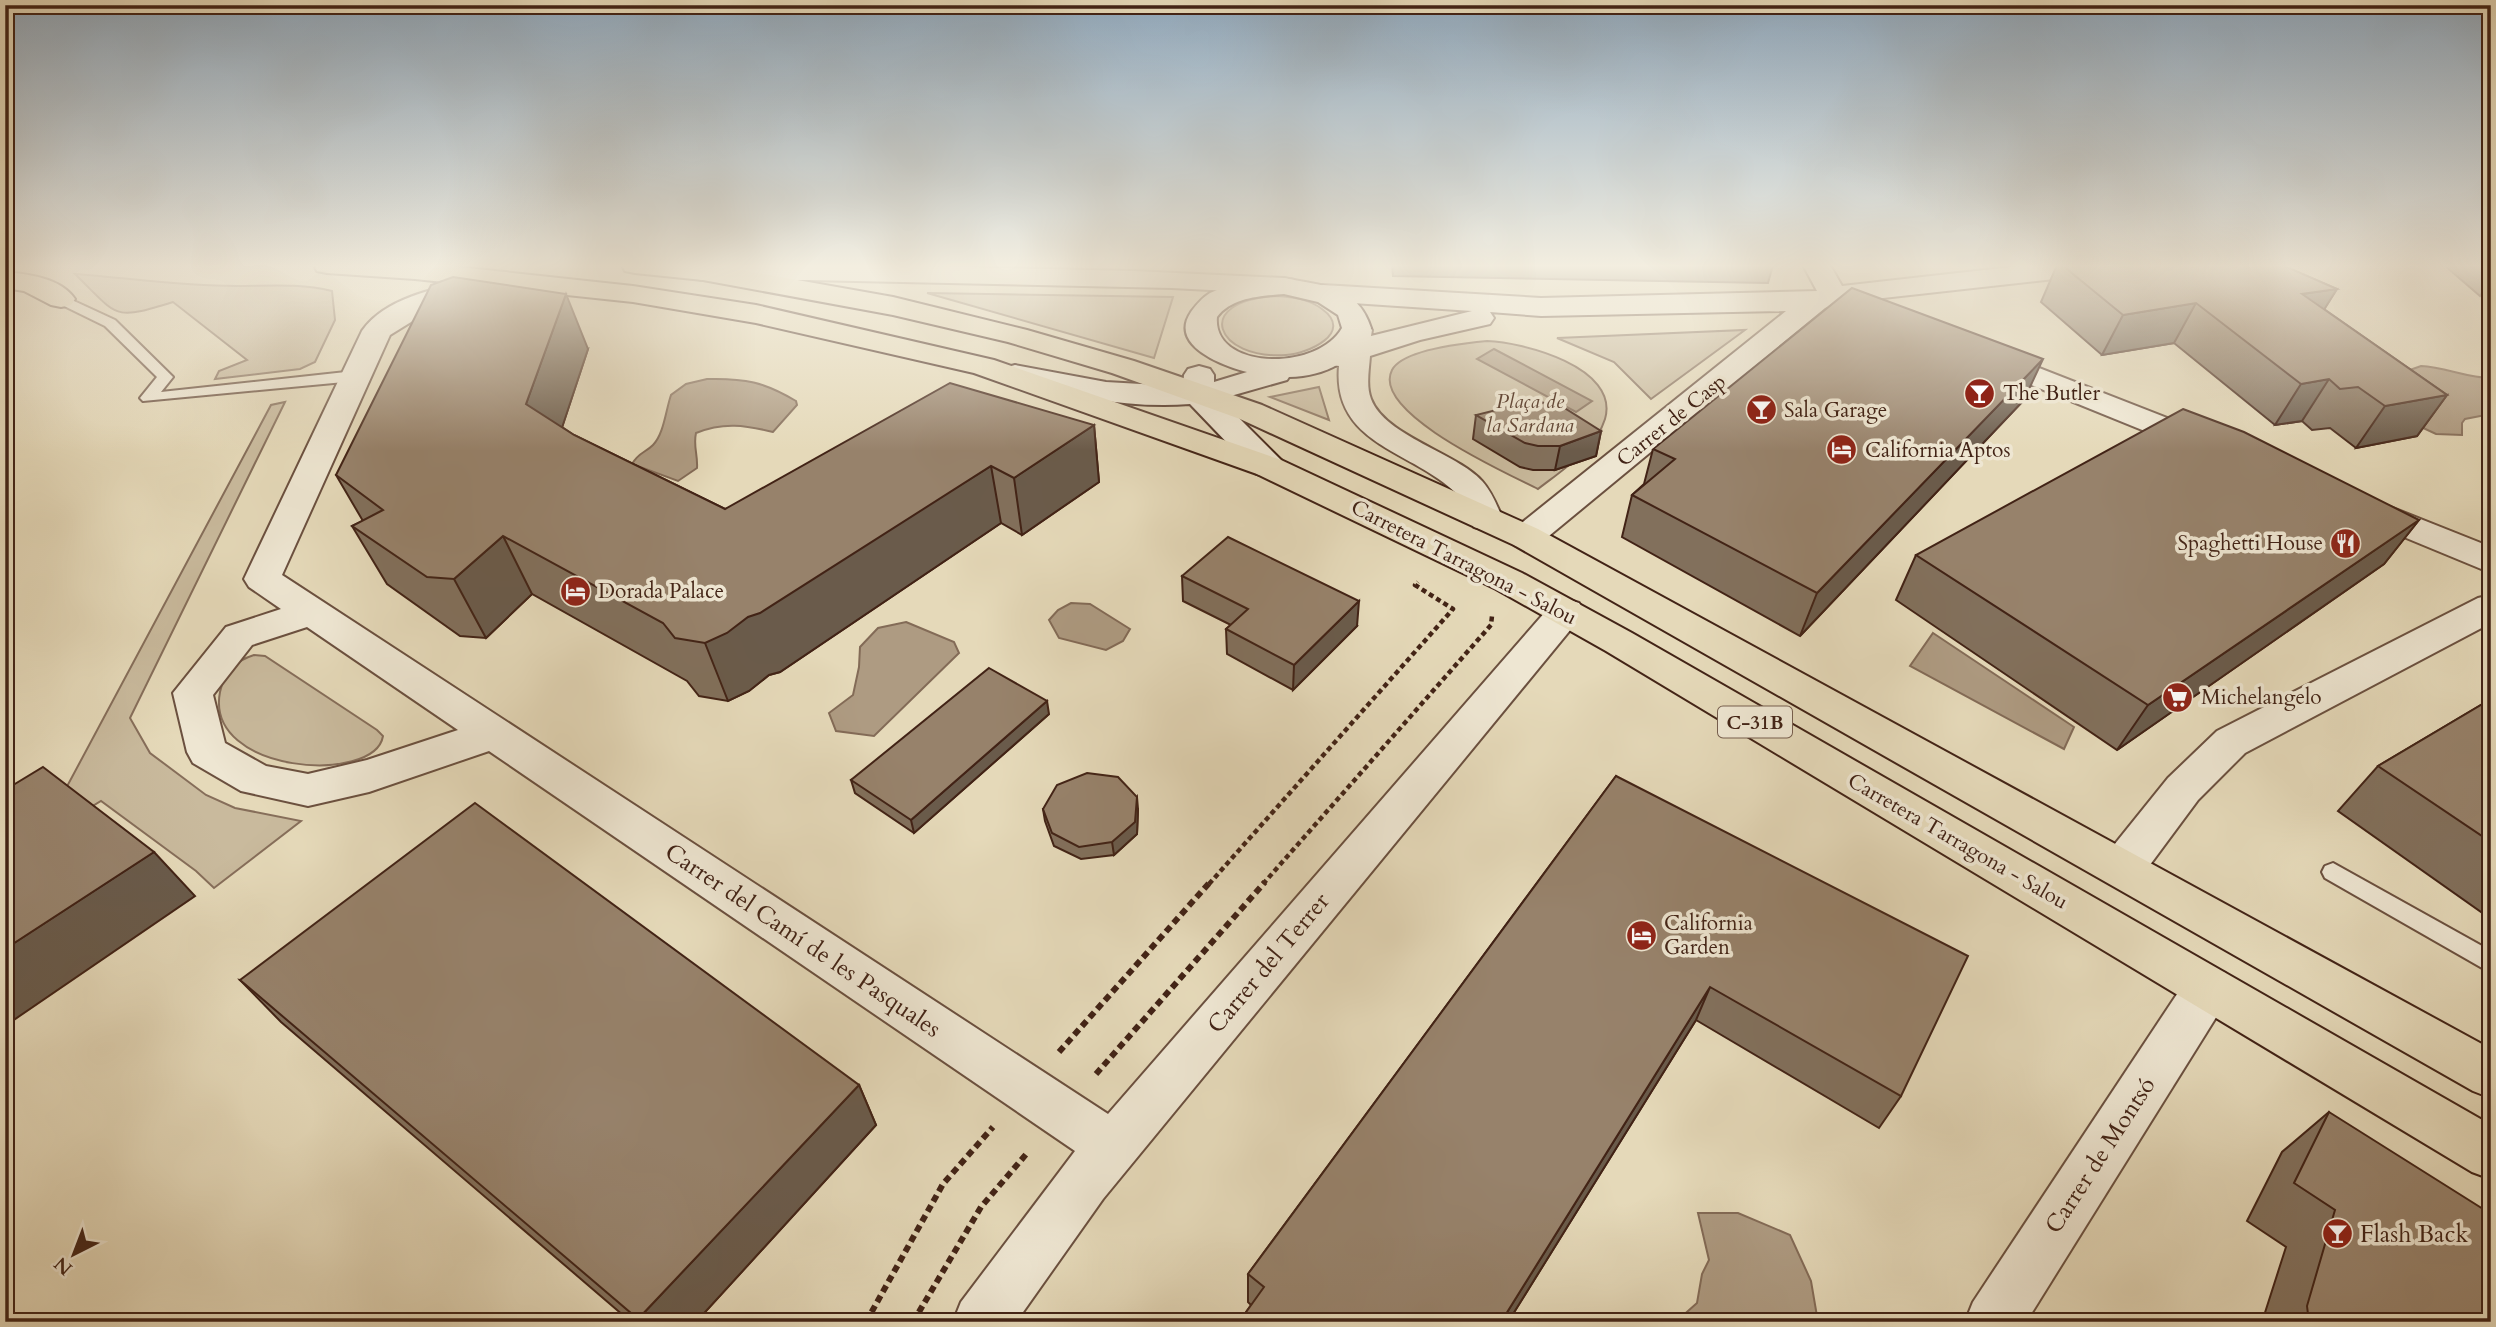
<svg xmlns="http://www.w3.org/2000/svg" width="2496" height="1327" viewBox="0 0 2496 1327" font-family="Cardo,serif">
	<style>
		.green { fill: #c9ba9d; stroke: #866e5a; stroke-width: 2 }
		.water { fill: #ae9b82; stroke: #836b57; stroke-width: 2 }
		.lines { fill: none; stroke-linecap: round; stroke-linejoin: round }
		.lane-casing { stroke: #6b503f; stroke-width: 4 }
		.street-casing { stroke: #6b503f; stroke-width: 4 }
		.secondary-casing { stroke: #422316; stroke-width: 4 }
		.primary-casing { stroke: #422316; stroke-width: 4 }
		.highway-casing { stroke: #422316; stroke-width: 4 }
		.path-far1 { stroke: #422316; stroke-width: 4.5; stroke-dasharray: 5 3.5; stroke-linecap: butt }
		.path { stroke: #422316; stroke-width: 6; stroke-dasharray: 7 4.5; stroke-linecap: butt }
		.lane { fill: #eee6d2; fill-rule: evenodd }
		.street { fill: #eee6d2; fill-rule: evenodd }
		.secondary { fill: #eee6d2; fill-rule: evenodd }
		.primary { fill: #e5d9b9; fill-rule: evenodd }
		.highway { fill: #e5d9b9; fill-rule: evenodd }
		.wall { fill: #82705c; stroke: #422316; stroke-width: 2 }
		.shaded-wall { fill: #6a5b4b; stroke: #422316; stroke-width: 2 }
		.building { fill: #97826b; stroke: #422316; stroke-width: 2 }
		.labels { text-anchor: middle; stroke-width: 7; stroke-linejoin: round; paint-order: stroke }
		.shield { fill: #eee6d2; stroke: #765e4e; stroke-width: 2 }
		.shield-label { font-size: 19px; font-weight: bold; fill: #422316 }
		.poi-label { font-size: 21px; fill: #422316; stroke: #eee6d2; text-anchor: start }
		.park-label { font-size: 21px; font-style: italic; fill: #644938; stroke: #eee6d2 }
		.street-label { font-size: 21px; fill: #422316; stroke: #eee6d2 }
		.near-street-label { font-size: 24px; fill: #422316; stroke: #eee6d2 }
		.near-poi-label { font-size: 24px; fill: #422316; stroke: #eee6d2; text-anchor: start }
	</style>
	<rect width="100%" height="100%" fill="#e5d9b9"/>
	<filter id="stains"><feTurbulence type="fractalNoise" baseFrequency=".00286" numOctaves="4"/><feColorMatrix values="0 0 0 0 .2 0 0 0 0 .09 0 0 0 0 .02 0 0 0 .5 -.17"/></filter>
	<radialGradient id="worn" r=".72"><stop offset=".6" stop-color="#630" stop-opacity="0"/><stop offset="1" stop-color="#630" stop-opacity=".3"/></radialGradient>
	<g class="green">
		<path d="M75 274C128 278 183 286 236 286 269 286 299 283 332 291L335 320 315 362 300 369 215 379 219 371 247 360 173 302C112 321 119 317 75 274Z"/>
		<polygon points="927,293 1173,297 1154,358"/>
		<path d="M1276 296C1292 297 1309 299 1322 309 1355 333 1307 354 1286 355 1216 360 1191 301 1276 296Z"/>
		<polygon points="1745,330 1651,399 1614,362 1557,338"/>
		<path d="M1487 341C1522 342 1620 367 1605 419 1596 449 1561 471 1538 489 1511 475 1370 413 1392 370 1403 349 1466 343 1487 341Z"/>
		<polygon points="1319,387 1329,420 1270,397"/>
		<polygon points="285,402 130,718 150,753 206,795 235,808 301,821 214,888 196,871 101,801 5,859 56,807 271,405"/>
		<path d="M254 655 265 656 377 730 383 736C375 785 204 774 220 692 224 672 235 661 254 655Z"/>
	</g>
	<g class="water">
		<polygon points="1494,349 1592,401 1576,412 1477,359"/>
		<path d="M2421 366C2445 367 2467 378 2491 378V414L2465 419 2462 423V435L2436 434 2421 427 2407 371Z"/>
		<path d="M707 379C745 378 764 382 796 401L797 405 773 432C745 425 723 422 696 433 693 446 698 455 697 468L678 481 632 464C639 452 645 453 653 445 664 434 666 409 671 395L686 384Z"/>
		<polygon points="1071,603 1090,604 1130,629 1123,641 1106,650 1059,638 1049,620 1058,610"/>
		<polygon points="906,622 954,642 959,653 874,736 836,731 829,713 853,695 859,667 860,647 878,628"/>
		<polygon points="1933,633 2074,727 2064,749 1910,666"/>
		<polygon points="1698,1213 1738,1213 1790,1235 1811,1281 1818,1322 1666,1322 1679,1319 1697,1303 1702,1274 1709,1260"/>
	</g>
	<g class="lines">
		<defs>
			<g id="lane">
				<polygon points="61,295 115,320 173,377 161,392 355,371 363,376 355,381 143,401 140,398 157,377 105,326 56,302 56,296"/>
				<polygon points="2333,863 2491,951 2491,973 2325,878 2322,872 2325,866"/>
			</g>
			<g id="street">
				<polygon points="696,265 884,265 1134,271 1284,278 1294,280 1298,286 1294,292 1284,294 1172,288 809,280 703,280 693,278 689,272"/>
				<path d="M1803 265H1830L1842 286 2029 265H2121L2118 271 2108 273 1838 303 1825 308 1538 545 1526 548 1514 545 1509 537 1514 529 1786 311 1541 316 1490 312 1494 318 1490 324 1420 340 1370 356C1369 370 1366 386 1371 399 1385 436 1457 453 1482 481 1492 492 1497 506 1503 519L1498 527 1486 530 1474 527C1467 517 1464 502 1456 493 1412 450 1332 445 1339 366L1322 364 1318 358 1322 352 1341 346 1342 330 1347 324 1357 321 1367 324 1372 330 1371 336 1472 311 1323 301 1313 299 1309 293 1313 287 1323 285 1541 298 1817 291Z"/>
				<path d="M472 282 482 284 486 290 482 296 432 309 390 335 282 575 1108 1114 1553 603 1566 599 1579 603 1585 612 1103 1199 1016 1322H953L961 1302 1075 1151 489 751 369 792 308 806 241 791 193 763 187 752 173 693 226 627 281 609 249 587 244 579 362 331C384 299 436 287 472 282ZM307 627 458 730 367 760 308 774 266 766 225 743 213 695 252 645Z"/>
				<polygon points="1988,348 2216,437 2221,444 2216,451 2205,454 2194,451 1977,363 1973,357 1977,351"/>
				<polygon points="2365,497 2491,547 2491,573 2353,516 2348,508 2353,500"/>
				<polygon points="2491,595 2491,623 2245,753 2198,800 2138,881 2122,886 2106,881 2100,868 2106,855 2168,778 2217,731 2478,598"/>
				<polygon points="2208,967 2225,973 2232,988 2225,1003 2026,1322 1965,1322 1973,1302 2191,973"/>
			</g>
			<path id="secondary" d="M1284 278C1323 286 1357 285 1371 328 1354 361 1327 376 1289 377L1287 380 1220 399 1281 460 1285 467 1281 474 1269 477 1257 474 1190 404C1128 409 1065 395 1004 380L1000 374 1004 368 1015 365 1106 382 1176 386H1183L1184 375 1188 369 1199 366 1210 369 1214 375V382L1247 372C1224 366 1168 346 1191 312 1197 304 1202 298 1210 293 1232 282 1260 279 1284 278ZM1284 294 1318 302 1338 315 1342 328C1317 372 1212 370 1217 317 1232 297 1261 296 1284 294Z"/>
			<g id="primary">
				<polygon points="314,265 440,265 633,286 756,305 994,360 1281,460 1522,573 1632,633 2491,1125 2491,1179 2472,1172 1606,651 1496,589 1257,474 974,373 756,323 633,302 415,279 327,273 317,271"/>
				<polygon points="622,265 712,265 893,297 1027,330 1134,361 1262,405 1538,529 2491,1049 2491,1098 2473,1091 1514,545 1240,419 1112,373 1008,342 893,315 703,280 635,273 625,271"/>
			</g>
			<path id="highway" d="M5 272C28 274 61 278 75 299L71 305 61 307 51 305 24 291 5 288Z"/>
		</defs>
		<use href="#lane" class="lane-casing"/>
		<use href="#street" class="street-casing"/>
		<use href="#secondary" class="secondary-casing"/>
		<use href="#primary" class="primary-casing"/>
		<use href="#highway" class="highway-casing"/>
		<g class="path-far1">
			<polyline points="1209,884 1453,609 1415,585 1418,582"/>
			<polyline points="1263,884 1491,625 1492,616"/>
		</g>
		<g class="path">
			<polyline points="1059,1052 1210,882"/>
			<polyline points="1096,1074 1265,882"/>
			<polyline points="866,1322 943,1184 993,1127"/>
			<polyline points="913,1322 981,1207 1028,1152"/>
		</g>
		<use href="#lane" class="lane"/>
		<use href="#street" class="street"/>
		<use href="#secondary" class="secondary"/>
		<use href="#primary" class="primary"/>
		<use href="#highway" class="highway"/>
	</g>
	<g class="wall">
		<polygon points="1392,265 1773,265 1768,283 1393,276"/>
		<polygon points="2057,265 2282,265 2337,289 2324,309 2447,395 2417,436 2356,448 2330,428 2312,430 2302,421 2275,425 2174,343 2102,355 2041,302"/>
		<polygon points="2444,265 2491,265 2491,285 2488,285 2480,296"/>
		<polygon points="588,349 562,427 574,435 725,509 1094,425 1099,482 1022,535 1001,523 780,672 769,675 749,691 728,701 699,696 687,681 532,594 486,638 460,636 387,584 352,526 363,521 336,475"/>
		<polygon points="2024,400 1800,636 1622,537 1632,495 1644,484 1653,449"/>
		<polygon points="1476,415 1601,431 1596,456 1555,470 1533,470 1520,467 1473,439"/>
		<polygon points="2419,520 2384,564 2117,750 1896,600 1916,555"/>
		<polygon points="1182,576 1357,626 1293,690 1227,654 1226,629 1231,625 1183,601"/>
		<polygon points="2491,699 2491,919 2338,811 2378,766"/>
		<polygon points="1049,714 914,833 855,793 851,780"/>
		<polygon points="1616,776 1901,1096 1879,1128 1696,1020 1508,1322 1239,1322 1251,1305 1248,1302 1248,1274"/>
		<polygon points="1043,809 1138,809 1137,834 1114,855 1081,859 1054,846 1045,821"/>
		<polygon points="240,980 859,1085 876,1125 696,1322 631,1322 281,1022"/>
		<polygon points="2329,1112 2491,1322 2262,1322 2286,1247 2247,1221 2282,1152"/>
	</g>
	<g class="shaded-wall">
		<polygon points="2337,289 2312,329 2302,294"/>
		<polygon points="566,294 588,349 551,461 526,404"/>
		<polygon points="2196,303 2174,343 2102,355 2123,315"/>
		<polygon points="2043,359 2024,400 1800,636 1817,593"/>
		<polygon points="2329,379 2302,421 2275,425 2301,384"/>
		<polygon points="2447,395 2417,436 2356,448 2385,406"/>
		<polygon points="1094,425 1099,482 1022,535 1014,478"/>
		<polygon points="1601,431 1596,456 1555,470 1560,446"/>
		<polygon points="991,466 1001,523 780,672 769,675 749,691 728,701 705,643"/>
		<polygon points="2419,520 2384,564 2117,750 2148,705"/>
		<polygon points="503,536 532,594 486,638 454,579"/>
		<polygon points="1359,601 1357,626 1293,690 1294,665"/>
		<polygon points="1047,701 1049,714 914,833 911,820"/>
		<polygon points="1137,797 1138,809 1137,834 1114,855 1112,842"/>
		<polygon points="154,852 195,896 5,1026 5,949"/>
		<polygon points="1710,987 1696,1020 1508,1322 1501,1322"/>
		<polygon points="859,1085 876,1125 696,1322 641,1322 638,1319"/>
	</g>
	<g class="building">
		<polygon points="2062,265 2282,265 2337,289 2302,294 2447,395 2385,406 2358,387 2340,389 2329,379 2301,384 2196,303 2123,315"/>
		<polygon points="453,277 566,294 526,404 574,435 725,509 950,383 1094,425 1014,478 991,466 760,613 748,617 727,633 705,643 675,638 663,623 503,536 454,579 427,577 352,526 383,510 336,475 431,285"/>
		<polygon points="1852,288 2043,359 1817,593 1632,495 1675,459 1653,449"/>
		<polygon points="1528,402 1541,402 1566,409 1601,431 1560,446 1538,446 1525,443 1476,415"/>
		<polygon points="2183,409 2244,432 2419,520 2148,705 1916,555"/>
		<polygon points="1228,537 1359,601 1294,665 1226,629 1248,609 1182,576"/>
		<polygon points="989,668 1047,701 911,820 851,780"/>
		<polygon points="2491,699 2491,842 2378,766"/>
		<polygon points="43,767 154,852 5,949 5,790"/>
		<polygon points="1087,773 1118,777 1137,797 1135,822 1112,842 1079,847 1052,833 1043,809 1057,785"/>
		<polygon points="1616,776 1968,956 1901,1096 1710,987 1501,1322 1239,1322 1264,1287 1248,1274"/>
		<polygon points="475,803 859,1085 638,1319 240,980"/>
		<polygon points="2329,1112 2491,1214 2491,1322 2309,1322 2307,1306 2335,1210 2294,1183"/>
	</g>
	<linearGradient id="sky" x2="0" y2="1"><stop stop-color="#91aabf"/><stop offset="0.59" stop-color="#f3eee0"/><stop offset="1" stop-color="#f3eee0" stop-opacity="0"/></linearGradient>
	<rect width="2496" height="451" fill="url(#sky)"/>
	<defs>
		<symbol id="bar-disc" viewBox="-11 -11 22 22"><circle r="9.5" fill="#8f2418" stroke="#eee6d2"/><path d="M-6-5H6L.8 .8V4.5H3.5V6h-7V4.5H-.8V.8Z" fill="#fff"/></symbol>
		<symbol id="hotel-disc" viewBox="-11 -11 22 22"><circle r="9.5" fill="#8f2418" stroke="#eee6d2"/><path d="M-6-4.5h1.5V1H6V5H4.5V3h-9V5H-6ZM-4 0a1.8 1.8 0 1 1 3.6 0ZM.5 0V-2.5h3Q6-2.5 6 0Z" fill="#fff"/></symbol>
		<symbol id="restaurant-disc" viewBox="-11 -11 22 22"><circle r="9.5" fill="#8f2418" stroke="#eee6d2"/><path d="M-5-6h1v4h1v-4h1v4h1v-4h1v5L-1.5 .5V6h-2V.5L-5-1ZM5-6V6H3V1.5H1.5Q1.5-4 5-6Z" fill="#fff"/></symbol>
		<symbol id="supermarket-disc" viewBox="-11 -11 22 22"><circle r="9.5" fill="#8f2418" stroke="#eee6d2"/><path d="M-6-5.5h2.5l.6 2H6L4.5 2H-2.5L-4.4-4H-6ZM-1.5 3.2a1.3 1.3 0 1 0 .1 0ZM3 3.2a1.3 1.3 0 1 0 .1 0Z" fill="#fff"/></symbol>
	</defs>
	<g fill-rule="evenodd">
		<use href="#bar-disc" x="1962" y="376" width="35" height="35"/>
		<use href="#bar-disc" x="1744" y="392" width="35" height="35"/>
		<use href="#hotel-disc" x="1824" y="432" width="35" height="35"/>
		<use href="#restaurant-disc" x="2328" y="526" width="35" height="35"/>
		<use href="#hotel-disc" x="558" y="574" width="35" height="35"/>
		<use href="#supermarket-disc" x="2160" y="680" width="35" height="35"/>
		<use href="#hotel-disc" x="1624" y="918" width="35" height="35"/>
		<use href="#bar-disc" x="2320" y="1216" width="35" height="35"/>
	</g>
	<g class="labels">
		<rect class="shield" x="1718" y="706.5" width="74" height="31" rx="5"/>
		<g class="shield-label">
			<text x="1755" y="729">C-31B</text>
		</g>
		<g class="poi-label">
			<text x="2003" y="400">The Butler</text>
			<text x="1784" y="417">Sala Garage</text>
			<text x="1865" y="457">California Aptos</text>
			<text x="2323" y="550" text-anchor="end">Spaghetti House</text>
			<text x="598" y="598">Dorada Palace</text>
			<text x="2201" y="704">Michelangelo</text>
			<text x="1664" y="930">California<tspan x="1664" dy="24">Garden</tspan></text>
		</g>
		<g class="park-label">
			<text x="1530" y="408">Plaça de<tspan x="1530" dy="24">la Sardana</tspan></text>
		</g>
		<g class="street-label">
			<text transform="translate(1671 420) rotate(-39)" y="7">Carrer de Casp</text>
			<text transform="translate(1464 562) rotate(27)" y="7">Carretera Tarragona - Salou</text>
			<text transform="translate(1958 841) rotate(30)" y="7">Carretera Tarragona - Salou</text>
		</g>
		<g class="near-street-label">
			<text transform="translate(803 940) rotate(34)" y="8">Carrer del Camí de les Pasquales</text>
			<text transform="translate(1268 963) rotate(-50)" y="8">Carrer del Terrer</text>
			<text transform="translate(2100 1155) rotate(-57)" y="8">Carrer de Montsó</text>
		</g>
		<g class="near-poi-label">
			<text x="2360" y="1242">Flash Back</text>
		</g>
	</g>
	<rect width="2496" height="1327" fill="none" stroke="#e5d9b9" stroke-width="28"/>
	<rect x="7" y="7" width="2482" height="1313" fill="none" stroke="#422316" stroke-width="3.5"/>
	<rect x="14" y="14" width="2468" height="1299" fill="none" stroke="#422316" stroke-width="2"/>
	<g transform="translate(74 1254) rotate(222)" stroke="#eee6d2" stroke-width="5" paint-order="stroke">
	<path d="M0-5L12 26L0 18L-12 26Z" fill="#422316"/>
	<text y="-10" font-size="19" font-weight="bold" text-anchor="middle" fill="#422316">N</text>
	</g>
	<rect width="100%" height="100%" filter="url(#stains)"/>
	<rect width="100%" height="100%" fill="url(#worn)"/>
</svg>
